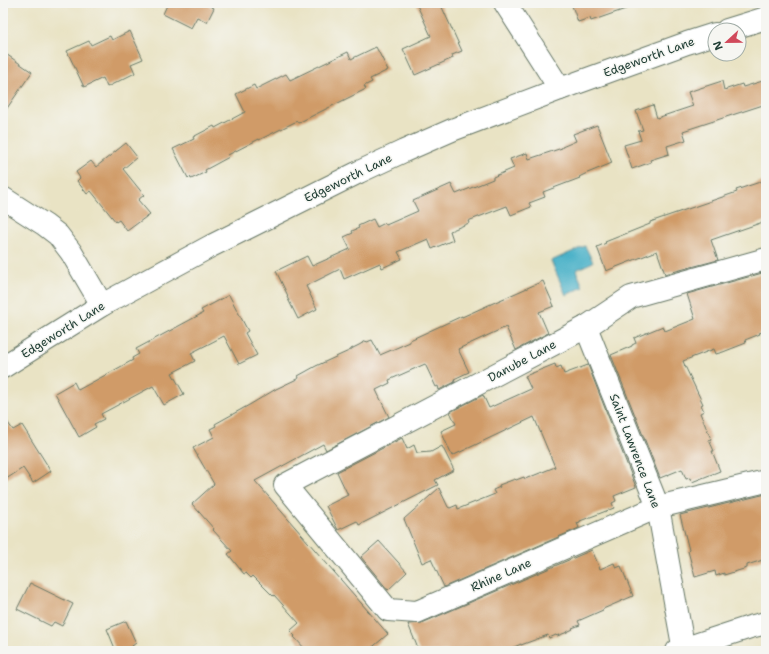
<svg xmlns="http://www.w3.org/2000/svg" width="769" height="654" viewBox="0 0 769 654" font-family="'Shantell Sans',sans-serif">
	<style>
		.water { fill: #49b1c8; stroke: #34777e }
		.building { fill: #d09b68 }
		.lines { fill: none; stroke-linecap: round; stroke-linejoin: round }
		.minor-casing { stroke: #676; stroke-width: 24 }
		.minor { stroke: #fff; stroke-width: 22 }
		.labels { text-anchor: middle; stroke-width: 3; stroke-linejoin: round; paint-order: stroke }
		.street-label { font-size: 12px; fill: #1f3d34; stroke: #f6f6f2 }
	</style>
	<rect width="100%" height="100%" fill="#f6f6f2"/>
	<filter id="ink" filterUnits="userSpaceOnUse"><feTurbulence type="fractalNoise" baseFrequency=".025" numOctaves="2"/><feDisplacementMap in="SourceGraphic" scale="8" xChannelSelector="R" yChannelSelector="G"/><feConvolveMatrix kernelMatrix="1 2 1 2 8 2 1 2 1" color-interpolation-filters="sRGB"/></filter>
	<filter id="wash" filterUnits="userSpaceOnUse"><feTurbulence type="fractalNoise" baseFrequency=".012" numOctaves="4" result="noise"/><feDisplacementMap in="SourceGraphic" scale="16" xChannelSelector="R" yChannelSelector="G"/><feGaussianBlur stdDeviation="0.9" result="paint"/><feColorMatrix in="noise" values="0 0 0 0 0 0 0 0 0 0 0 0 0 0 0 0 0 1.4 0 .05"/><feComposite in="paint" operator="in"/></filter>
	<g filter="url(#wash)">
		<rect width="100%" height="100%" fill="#e9e3c4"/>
		<polygon class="water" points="585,246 593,262 576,270 583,287 566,295 551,261"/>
		<g id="blocks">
			<g class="building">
				<polygon points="168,3 204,3 214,8 207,22 197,17 191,28 163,14"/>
				<polygon points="416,3 440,3 462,51 452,55 453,58 415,75 403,49 431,36"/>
				<polygon points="571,3 637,3 637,5 591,21 590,18 578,22"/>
				<polygon points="130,31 143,59 131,64 135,73 107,87 103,78 84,87 67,51 89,41 91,45 110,36 112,40"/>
				<polygon points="376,47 388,70 370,79 372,82 364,86 366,89 298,123 297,121 259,140 259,139 228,155 229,157 205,170 206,172 191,179 190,176 188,178 173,149 194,139 193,137 214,126 215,128 245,112 236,94 254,85 256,89 286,74 290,80 348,52 351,59"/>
				<polygon points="3,52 32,72 3,114"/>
				<polygon points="766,80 766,104 683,131 686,140 667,146 669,154 650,160 651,162 632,169 624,145 641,140 638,131 643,130 636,111 653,105 657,118 693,106 688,92 722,81 724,90 742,84 743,87"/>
				<polygon points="597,125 612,163 585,174 579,177 580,178 543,192 545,197 529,203 531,207 511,215 507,206 468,221 469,223 450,231 453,240 432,249 428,239 398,252 402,259 382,268 380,263 344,279 340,269 306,286 317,309 298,319 287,297 288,296 276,271 307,256 312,266 350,249 344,237 353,233 352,231 359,228 358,226 373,219 377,227 385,223 386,225 418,211 413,201 451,184 456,194 493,179 493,177 514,168 510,159 527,153 529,159 562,148 562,147 576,141 573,134"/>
				<polygon points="126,143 137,157 123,169 144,195 138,200 150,214 127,231 119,220 116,222 91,191 87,194 77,181 80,178 76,172 91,161 96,167"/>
				<polygon points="766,180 766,221 711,240 718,260 665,274 657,251 606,271 597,247 606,243 605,242 650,224 650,222 737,192 736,190"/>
				<polygon points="766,272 766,331 759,333 760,334 745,340 746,343 723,352 716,354 714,349 683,361 685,366 684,366 685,366 703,404 701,405 704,411 700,413 711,439 709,440 714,451 712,451 720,471 692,482 690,478 686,479 682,469 660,478 611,355 632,346 632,345 636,343 634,338 663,326 665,331 695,319 687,294"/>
				<polygon points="543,281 554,306 539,312 548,333 516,350 506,327 458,349 469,372 454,379 455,382 439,390 438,386 436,387 425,364 389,380 390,383 376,390 389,417 326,450 323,444 255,481 388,634 368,651 307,651 294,637 295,636 290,631 299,623 274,595 273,596 253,576 251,578 246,573 244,574 228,554 232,551 213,530 214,529 192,504 214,484 193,448 214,437 210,429 216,426 215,424 251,404 276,389 299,378 298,376 316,366 351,350 351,349 359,345 366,341 367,342 372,340 380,355 410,342 410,340 462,316 462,317 491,304"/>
				<polygon points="229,295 248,331 245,333 257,355 239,364 224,336 191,353 195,361 172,373 184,394 164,405 153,386 101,414 104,419 94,424 96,427 79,437 55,393 74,382 78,390 133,360 132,358 139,354 136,349 203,313 201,310"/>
				<polygon points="555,364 556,368 561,366 564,374 588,365 636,487 614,496 616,501 612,503 614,508 580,521 580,522 577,523 579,528 444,587 431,559 422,563 404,519 439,488 448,507 450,508 457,505 458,509 495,494 493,490 500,487 499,485 515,479 516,480 524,477 525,479 555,467 534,417 452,456 441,431 456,424 450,412 483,395 489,408 531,389 525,376"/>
				<polygon points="3,416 13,430 22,425 51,471 33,483 23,468 3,481"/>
				<polygon points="402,438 407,449 414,445 417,453 431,452 442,446 454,470 435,480 438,485 359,525 357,521 338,530 326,506 348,495 337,472"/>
				<polygon points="766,494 766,559 747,565 747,568 724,575 724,573 716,576 715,571 695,577 688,551 689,550 680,515"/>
				<polygon points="379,541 407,572 388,590 361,557"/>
				<polygon points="592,550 600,569 614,563 616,568 621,566 633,596 603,609 603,610 578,621 580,625 572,628 573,629 565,633 557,636 556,635 549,638 548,635 521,645 521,644 505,651 419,651 408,624 422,623"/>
				<polygon points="30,583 73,604 62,626 54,622 51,626 17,609"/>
				<polygon points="126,621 136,643 132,646 134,651 116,651 107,629"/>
			</g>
		</g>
	</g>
	<g filter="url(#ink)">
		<use href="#blocks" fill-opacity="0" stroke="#676" stroke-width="1"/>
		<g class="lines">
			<defs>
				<g id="minor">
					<polyline points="505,3 560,89"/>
					<polyline points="727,30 766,18"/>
					<polyline points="3,198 45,225 58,235 71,252 102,305"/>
					<polyline points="766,259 631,297 586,327 285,485 388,610 417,612 658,507 766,481"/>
					<polyline points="586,327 658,507 684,651"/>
					<polyline points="3,367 102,305 211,246 359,172 404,151 452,130 560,89 687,43 715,34"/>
					<polyline points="677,651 750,627 766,623"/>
				</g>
			</defs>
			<use href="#minor" class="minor-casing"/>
			<use href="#minor" class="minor"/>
		</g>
	</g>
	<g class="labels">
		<g class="street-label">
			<text transform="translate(649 57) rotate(-20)" y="4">Edgeworth Lane</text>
			<text transform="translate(348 178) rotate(-26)" y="4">Edgeworth Lane</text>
			<text transform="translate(63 330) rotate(-32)" y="4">Edgeworth Lane</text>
			<text transform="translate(522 361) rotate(-28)" y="4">Danube Lane</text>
			<text transform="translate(635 451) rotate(69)" y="4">Saint Lawrence Lane</text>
			<text transform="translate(501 575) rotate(-24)" y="4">Rhine Lane</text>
		</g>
	</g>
	<rect width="769" height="654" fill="none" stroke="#f6f6f2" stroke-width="16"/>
	<g transform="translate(727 42) rotate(248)"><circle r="19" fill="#f6f6f2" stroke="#a0aca6"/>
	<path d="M0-3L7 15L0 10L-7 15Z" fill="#d1495b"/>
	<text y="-6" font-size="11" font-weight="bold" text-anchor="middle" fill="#1f3d34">N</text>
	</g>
</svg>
